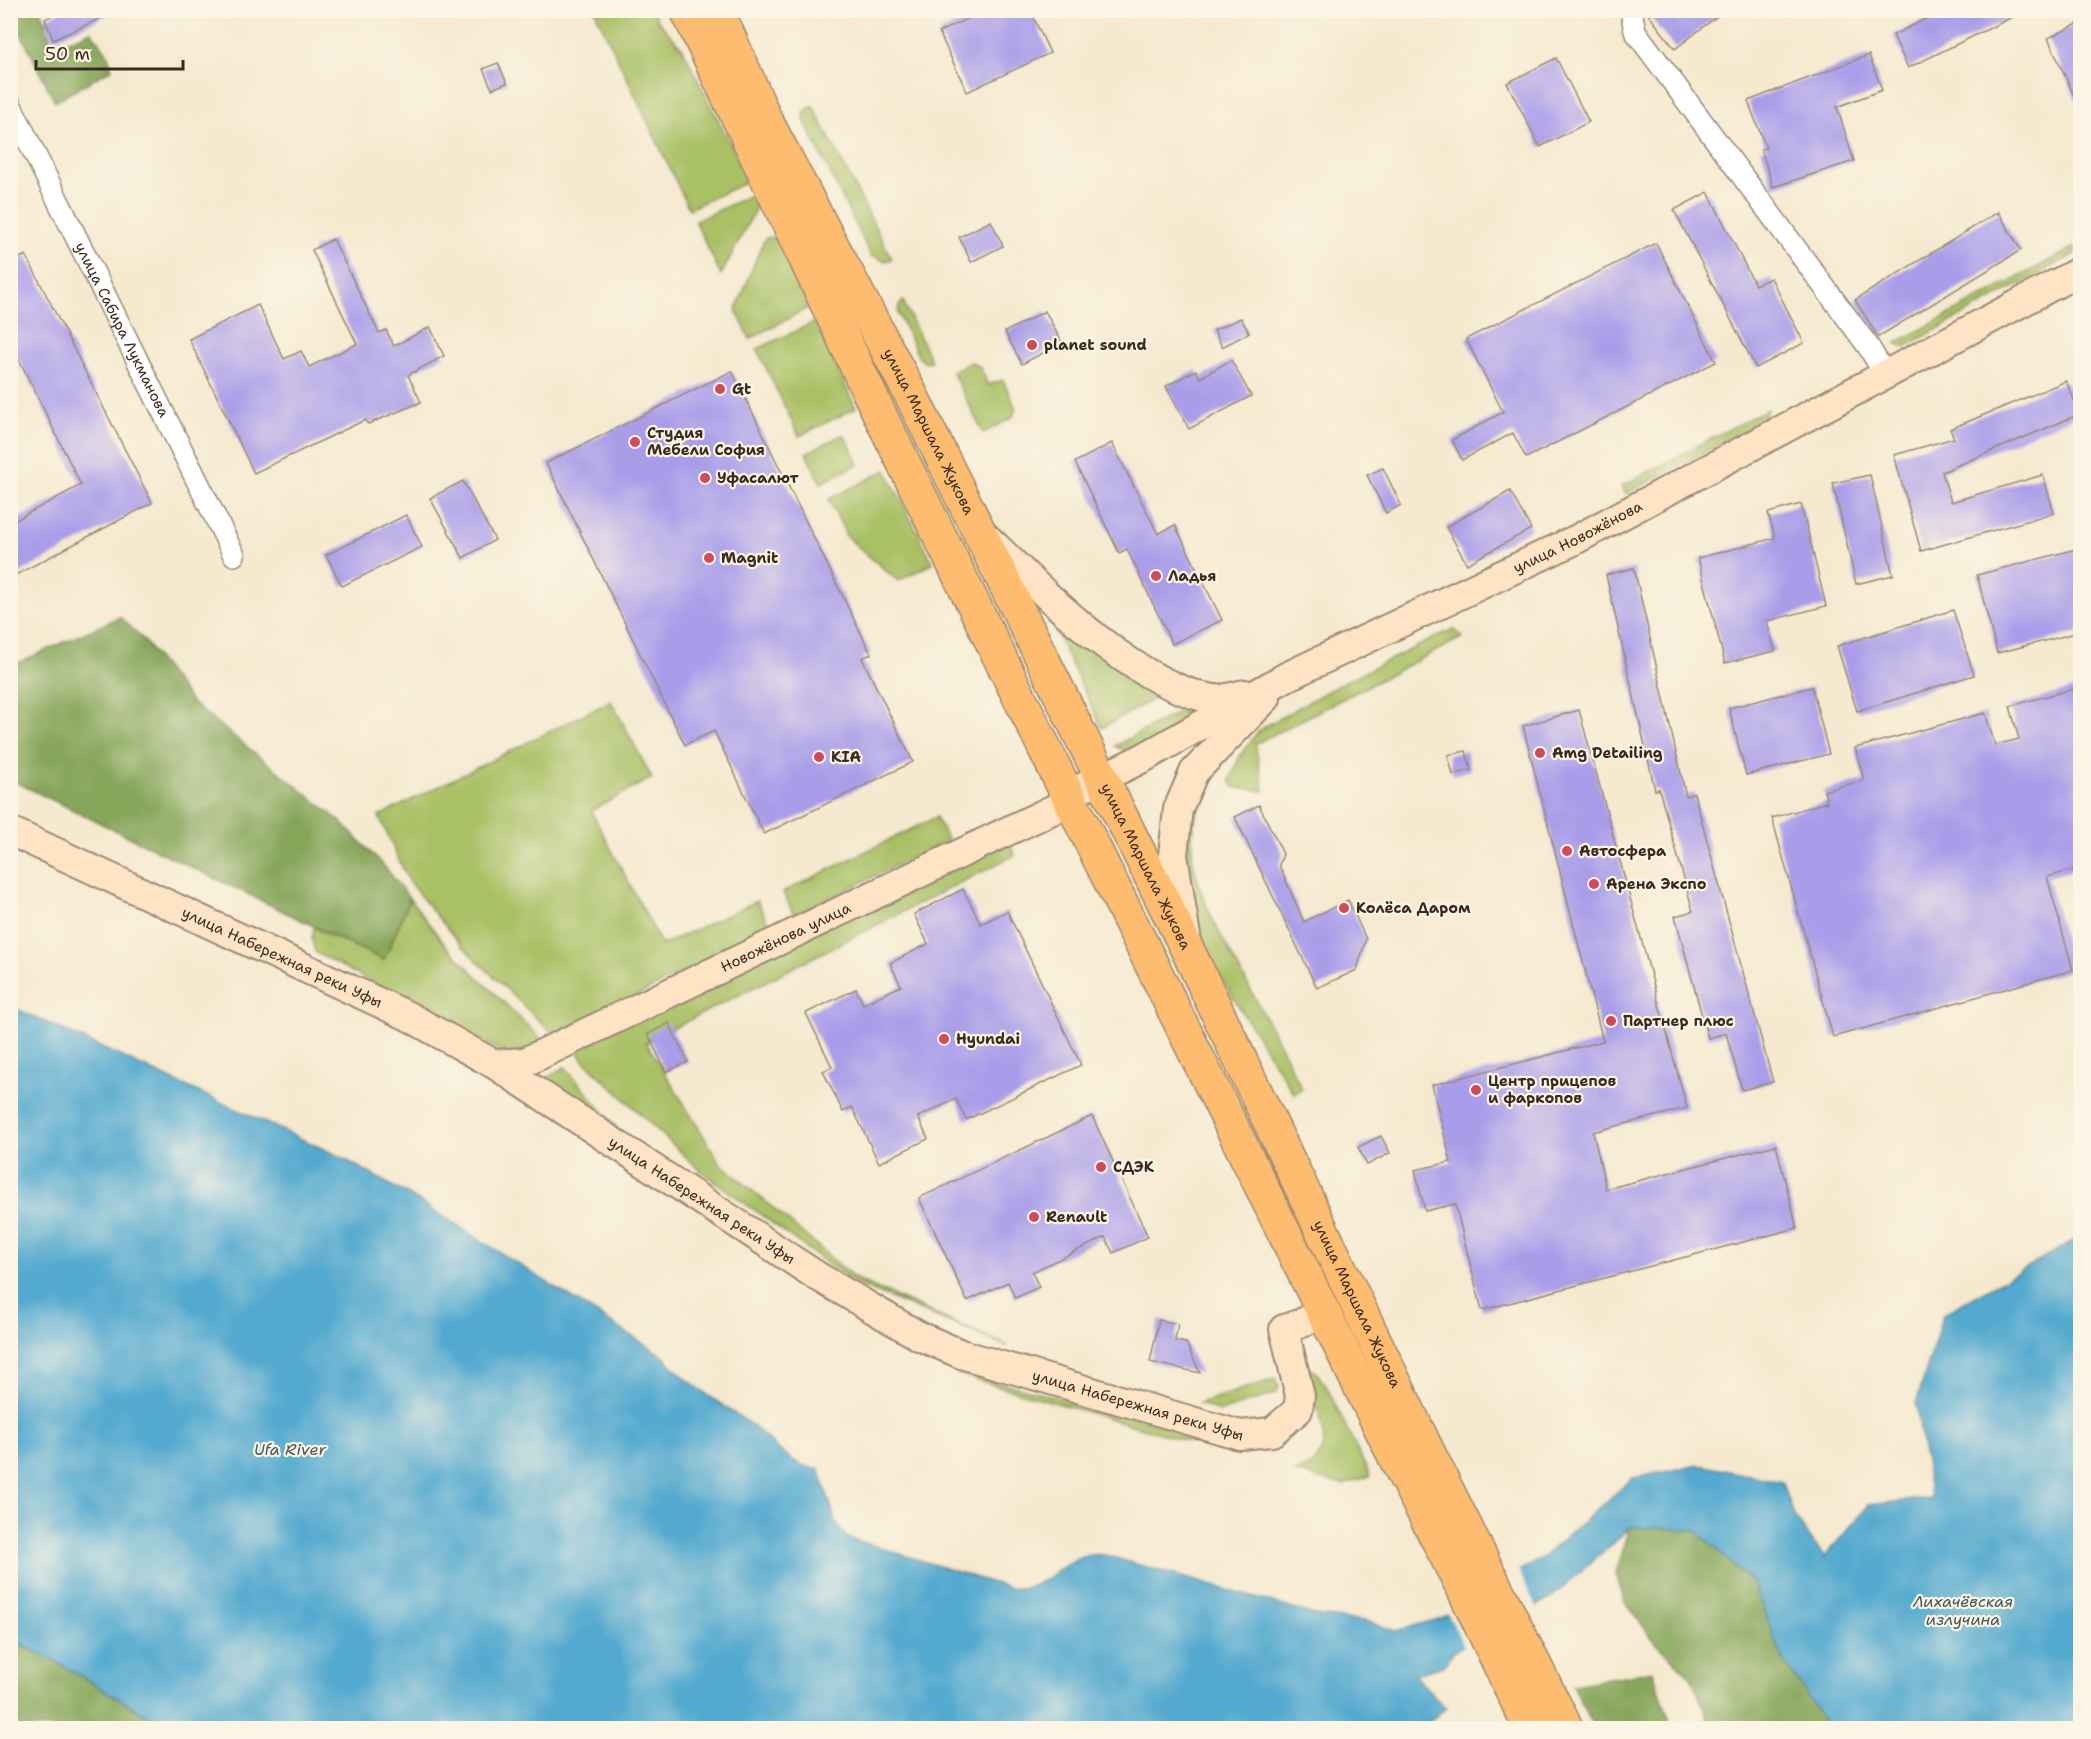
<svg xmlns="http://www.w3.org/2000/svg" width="2091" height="1739" viewBox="0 0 2091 1739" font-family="'Shantell Sans',sans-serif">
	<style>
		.green { fill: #a9c065; stroke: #727542; stroke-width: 1.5 }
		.forest { fill: #86a65a; stroke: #60683c; stroke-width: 1.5 }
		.water { fill: #52a9cf; stroke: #466a76; stroke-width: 1.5 }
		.pier { fill: #f5e9cf }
		.building { fill: #a99de9 }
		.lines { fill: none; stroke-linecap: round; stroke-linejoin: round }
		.street-casing { stroke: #988a76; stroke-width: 24 }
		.secondary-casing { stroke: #988a76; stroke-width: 32 }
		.primary-casing { stroke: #988a76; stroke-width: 36 }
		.street { stroke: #fff; stroke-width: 21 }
		.secondary { stroke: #fee4c5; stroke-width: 28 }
		.primary { stroke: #fdbc6f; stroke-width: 33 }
		.poi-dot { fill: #d1495b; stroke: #fcf5e5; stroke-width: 2 }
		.labels { text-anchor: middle; stroke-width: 4.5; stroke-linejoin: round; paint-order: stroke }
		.street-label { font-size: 15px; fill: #3b2a1e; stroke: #fcf5e5 }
		.poi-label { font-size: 15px; font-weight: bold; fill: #3b2a1e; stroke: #fcf5e5; text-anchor: start }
		.water-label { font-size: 16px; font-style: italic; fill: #43565c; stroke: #fcf5e5 }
	</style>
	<rect width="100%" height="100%" fill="#fcf5e5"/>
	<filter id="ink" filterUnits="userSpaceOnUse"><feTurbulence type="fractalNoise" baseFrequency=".0167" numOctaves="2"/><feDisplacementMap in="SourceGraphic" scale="12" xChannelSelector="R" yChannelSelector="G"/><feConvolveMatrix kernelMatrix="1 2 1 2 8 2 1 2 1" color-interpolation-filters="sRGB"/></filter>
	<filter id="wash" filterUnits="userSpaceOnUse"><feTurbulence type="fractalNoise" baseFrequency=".008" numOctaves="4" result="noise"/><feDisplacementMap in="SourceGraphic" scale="24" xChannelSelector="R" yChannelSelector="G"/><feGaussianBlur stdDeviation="1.35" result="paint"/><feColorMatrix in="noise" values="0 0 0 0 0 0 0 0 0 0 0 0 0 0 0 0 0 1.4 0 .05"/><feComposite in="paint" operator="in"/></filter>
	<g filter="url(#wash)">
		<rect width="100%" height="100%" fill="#f5e9cf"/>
		<g class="green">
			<polygon points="595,11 653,11 657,20 682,48 749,181 689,209"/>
			<polygon points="813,106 892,259 886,261 871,256 804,120 805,111"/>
			<polygon points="755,193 755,210 721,275 695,221"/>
			<polygon points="773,237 778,238 810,307 750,339 736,310 762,244 766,238"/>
			<polygon points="2075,247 2075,254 1903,348 1896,343"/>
			<polygon points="903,301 931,361 925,362 919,358 898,313 899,306"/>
			<polygon points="815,322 856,408 799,436 757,349"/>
			<polygon points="971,362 980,367 988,385 1003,380 1016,409 1012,418 983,433 952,371"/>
			<polygon points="1767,409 1764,421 1626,494 1622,486"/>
			<polygon points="844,434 859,464 821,483 806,453"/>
			<polygon points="886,470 933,563 898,581 847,537 829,499"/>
			<polygon points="1047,614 1171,689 1102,728"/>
			<polygon points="1453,629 1463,637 1255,744 1264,791 1234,787 1230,781 1240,756 1259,730 1340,684"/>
			<polygon points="611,701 652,778 591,811 662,945 757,901 771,928 556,1037 460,944 409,882 379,816"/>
			<polygon points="1191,705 1208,712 1130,754 1115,746"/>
			<path d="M1212 771C1202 795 1192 819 1192 845 1190 889 1233 957 1254 996 1271 1027 1286 1058 1302 1089L1294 1094 1219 975 1189 910 1184 806Z"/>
			<polygon points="936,817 948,841 794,915 783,892"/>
			<polygon points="1006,839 1015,855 646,1042 720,1163 856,1279 1007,1346 854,1283 701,1171 582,1059 575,1048"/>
			<polygon points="410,899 446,946 543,1041 515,1054 499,1050 315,952 312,939 314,928 384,960"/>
			<polygon points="565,1067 633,1147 543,1080"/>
			<path d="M1298 1363 1315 1371 1326 1386 1370 1476 1343 1485 1295 1472C1350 1457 1311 1398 1298 1363Z"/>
			<polygon points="964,1373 1235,1444 1238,1456 957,1374"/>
			<polygon points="1275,1379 1279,1387 1277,1393 1220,1412 1199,1403"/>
		</g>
		<g class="forest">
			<polygon points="19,10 41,11 53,48 91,31 107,53 112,69 55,102 11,14"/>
			<polygon points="120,617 142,638 192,703 339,820 384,866 410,899 384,960 11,780 11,666"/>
			<polygon points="1630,1527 1695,1530 1752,1582 1783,1659 1828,1728 1712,1728 1691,1677 1656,1643 1624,1601 1616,1573"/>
			<polygon points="10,1639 62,1665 168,1728 11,1728"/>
			<polygon points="1653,1671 1672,1728 1594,1728 1573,1685"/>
		</g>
		<path class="water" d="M10 1006 339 1156 412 1197 662 1355C689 1385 717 1401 750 1424 771 1440 791 1468 819 1469L836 1522 846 1537 1009 1588C1053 1592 1062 1550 1105 1555L1322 1617 1366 1621 1396 1631 1442 1618 1542 1558 1633 1478 1699 1465 1782 1482 1795 1518 1824 1557 1869 1505 1931 1498 1916 1404 1943 1314 2080 1237V1728H1828L1783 1659 1752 1582 1695 1530 1631 1527 1552 1597 1454 1651 1443 1666 1414 1675 1446 1708 1421 1728H168L62 1665 11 1639Z"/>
		<polygon class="pier" points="1518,1569 1537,1609 1465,1648 1447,1612"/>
		<g id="blocks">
			<g class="building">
				<polygon points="63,10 119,10 53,40 45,19"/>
				<polygon points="985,10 1030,10 1050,53 967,92 939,32"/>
				<polygon points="1645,10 1725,10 1675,49"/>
				<polygon points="1944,10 2027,10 1908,68 1893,35"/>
				<polygon points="2080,23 2080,109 2048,38"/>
				<polygon points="1869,55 1882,90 1837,107 1854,161 1773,187 1761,149 1766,148 1748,101"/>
				<polygon points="1556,58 1589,122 1540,147 1507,83"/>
				<polygon points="498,63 507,83 492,89 483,69"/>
				<polygon points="1708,192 1755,285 1771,278 1804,343 1756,368 1674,210"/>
				<polygon points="1998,212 2021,250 1878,337 1855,300"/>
				<polygon points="991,221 1003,246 971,262 959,237"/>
				<polygon points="333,239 379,333 386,330 394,346 430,327 444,356 408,375 421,402 368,424 365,420 254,473 189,339 258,305 284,359 301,351 309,367 357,344 312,250"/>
				<polygon points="1656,243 1716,362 1526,458 1513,433 1462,460 1452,440 1503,412 1466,339"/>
				<polygon points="26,255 152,503 10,578 10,523 81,485 10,341 10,262"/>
				<polygon points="1045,311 1062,343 1022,364 1005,332"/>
				<polygon points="1241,318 1249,333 1222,347 1214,330"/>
				<polygon points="1231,360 1251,396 1189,429 1166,386 1196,370 1200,378"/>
				<polygon points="732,371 871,654 862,658 913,762 764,834 714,731 685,745 546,463"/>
				<polygon points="2066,381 2080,414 1942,472 1951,502 2043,475 2054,513 1921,551 1894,455 1954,438 1950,429"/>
				<polygon points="1112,443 1158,534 1175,525 1222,620 1172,644 1127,549 1119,553 1075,462"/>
				<polygon points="1383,468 1401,505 1386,513 1367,475"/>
				<polygon points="1870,475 1893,575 1856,584 1833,483"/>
				<polygon points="463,481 495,540 463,558 430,498"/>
				<polygon points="1510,491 1531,529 1467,564 1446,527"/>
				<polygon points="1801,504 1826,606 1767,621 1775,651 1725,663 1698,558 1775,538 1768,513"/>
				<polygon points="406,515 422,547 342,586 326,555"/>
				<polygon points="2080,548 2080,632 1997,653 1977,575"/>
				<polygon points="1634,568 1686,796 1694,793 1773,1082 1742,1090 1726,1033 1708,1038 1675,916 1693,911 1659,789 1655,790 1606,575"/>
				<polygon points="1953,610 1974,675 1857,711 1837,646"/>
				<polygon points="1812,687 1829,754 1746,775 1729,708"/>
				<polygon points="2080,687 2080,868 2047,877 2073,970 1833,1037 1772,818 1827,802 1824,791 1864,780 1855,748 1985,713 1995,745 2019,739 2010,706"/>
				<polygon points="1579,710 1687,1108 1593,1132 1606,1189 1776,1145 1797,1228 1482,1310 1455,1204 1425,1211 1415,1170 1451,1162 1432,1085 1603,1041 1523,726"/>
				<polygon points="1466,751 1471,770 1453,775 1448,755"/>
				<polygon points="1259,805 1283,854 1279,865 1304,922 1348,900 1366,939 1357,970 1317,988 1235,817"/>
				<polygon points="963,889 981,924 1007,911 1081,1065 966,1120 956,1099 918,1117 928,1139 879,1163 852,1107 843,1112 823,1071 832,1067 806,1013 856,989 863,1004 901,986 890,963 928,944 914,914"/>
				<polygon points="669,1023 688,1062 666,1072 648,1034"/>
				<polygon points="1092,1116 1148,1237 1113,1253 1105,1237 1032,1272 1039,1287 1015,1298 1008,1282 967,1301 919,1198"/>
				<polygon points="1381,1136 1390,1153 1367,1165 1358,1147"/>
				<polygon points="1159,1320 1178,1324 1175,1341 1186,1343 1200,1373 1150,1362"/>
			</g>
		</g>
	</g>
	<g filter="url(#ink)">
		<use href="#blocks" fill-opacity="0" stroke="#988a76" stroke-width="1.5"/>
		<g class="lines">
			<defs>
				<g id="street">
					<polyline points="1631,10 1635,31 1868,346 1886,376"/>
					<path id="s1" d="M10 104 234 555"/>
				</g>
				<g id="secondary">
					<path d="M987 538C1043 592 1135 687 1214 699 1223 700 1236 696 1245 694"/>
					<path id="s2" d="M10 831 408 1016 494 1064 817 1276 919 1336 961 1354 1240 1435 1272 1432 1298 1410 1300 1396 1284 1329 1302 1323 1323 1312"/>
					<polyline points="1186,936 1173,855 1178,809 1194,772 1266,698"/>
					<path id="s3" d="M494 1064 525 1062 1056 808 1069 794 1143 758 1286 677 1575 540 2080 271"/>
				</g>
				<g id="primary">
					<polyline points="687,10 879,413 1399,1465 1464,1590 1530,1728"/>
					<path id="s4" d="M717 10 765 119 909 391 1190 955 1427 1450 1566 1728"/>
				</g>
			</defs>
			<use href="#street" class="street-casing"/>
			<use href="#secondary" class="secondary-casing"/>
			<use href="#primary" class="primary-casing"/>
			<use href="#street" class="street"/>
			<use href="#secondary" class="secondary"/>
			<use href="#primary" class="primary"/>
		</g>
	</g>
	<g class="poi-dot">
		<circle cx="1032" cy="345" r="6"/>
		<circle cx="720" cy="389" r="6"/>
		<circle cx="635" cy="442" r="6"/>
		<circle cx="705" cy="478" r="6"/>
		<circle cx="709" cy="558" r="6"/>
		<circle cx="1156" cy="576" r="6"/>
		<circle cx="1540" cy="753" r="6"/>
		<circle cx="819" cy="757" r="6"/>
		<circle cx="1567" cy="851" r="6"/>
		<circle cx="1594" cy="884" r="6"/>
		<circle cx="1344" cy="908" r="6"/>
		<circle cx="1611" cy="1021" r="6"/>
		<circle cx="944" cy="1039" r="6"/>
		<circle cx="1476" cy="1090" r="6"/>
		<circle cx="1101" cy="1167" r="6"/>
		<circle cx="1034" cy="1217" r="6"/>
	</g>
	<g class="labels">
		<g class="street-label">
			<text dy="5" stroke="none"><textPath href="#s1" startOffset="252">улица Сабира Лукманова</textPath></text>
			<text dy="5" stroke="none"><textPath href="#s4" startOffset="472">улица Маршала Жукова</textPath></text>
			<text dy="5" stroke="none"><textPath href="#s3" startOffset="1209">улица Новожёнова</textPath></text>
			<text dy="5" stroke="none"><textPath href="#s4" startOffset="958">улица Маршала Жукова</textPath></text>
			<text dy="5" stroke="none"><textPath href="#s3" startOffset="320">Новожёнова улица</textPath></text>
			<text dy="5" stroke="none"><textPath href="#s2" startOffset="300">улица Набережная реки Уфы</textPath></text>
			<text dy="5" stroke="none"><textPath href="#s2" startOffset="786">улица Набережная реки Уфы</textPath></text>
			<text dy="5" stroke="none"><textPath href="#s4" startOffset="1444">улица Маршала Жукова</textPath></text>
			<text dy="5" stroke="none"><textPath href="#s2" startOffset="1272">улица Набережная реки Уфы</textPath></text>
		</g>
		<g class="poi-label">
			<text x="1044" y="350">planet sound</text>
			<text x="732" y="394">Gt</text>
			<text x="647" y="438">Студия<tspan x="647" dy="17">Мебели София</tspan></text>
			<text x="717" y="483">Уфасалют</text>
			<text x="721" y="563">Magnit</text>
			<text x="1168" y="581">Ладья</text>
			<text x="1552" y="758">Amg Detailing</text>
			<text x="831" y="762">KIA</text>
			<text x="1579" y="856">Автосфера</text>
			<text x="1606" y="889">Арена Экспо</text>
			<text x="1356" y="913">Колёса Даром</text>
			<text x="1623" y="1026">Партнер плюс</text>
			<text x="956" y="1044">Hyundai</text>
			<text x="1488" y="1086">Центр прицепов<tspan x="1488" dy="17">и фаркопов</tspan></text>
			<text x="1113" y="1172">СДЭК</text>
			<text x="1046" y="1222">Renault</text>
		</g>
		<g class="water-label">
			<text x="290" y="1455">Ufa River</text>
			<text x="1963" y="1607">Лихачёвская<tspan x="1963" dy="18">излучина</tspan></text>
		</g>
	</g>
	<rect width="2091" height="1739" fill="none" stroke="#fcf5e5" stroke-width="36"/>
	<path d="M36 60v9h147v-9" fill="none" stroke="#3b2a1e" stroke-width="3"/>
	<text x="45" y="60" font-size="18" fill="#3b2a1e" stroke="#fcf5e5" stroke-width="4.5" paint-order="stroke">50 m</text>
</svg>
